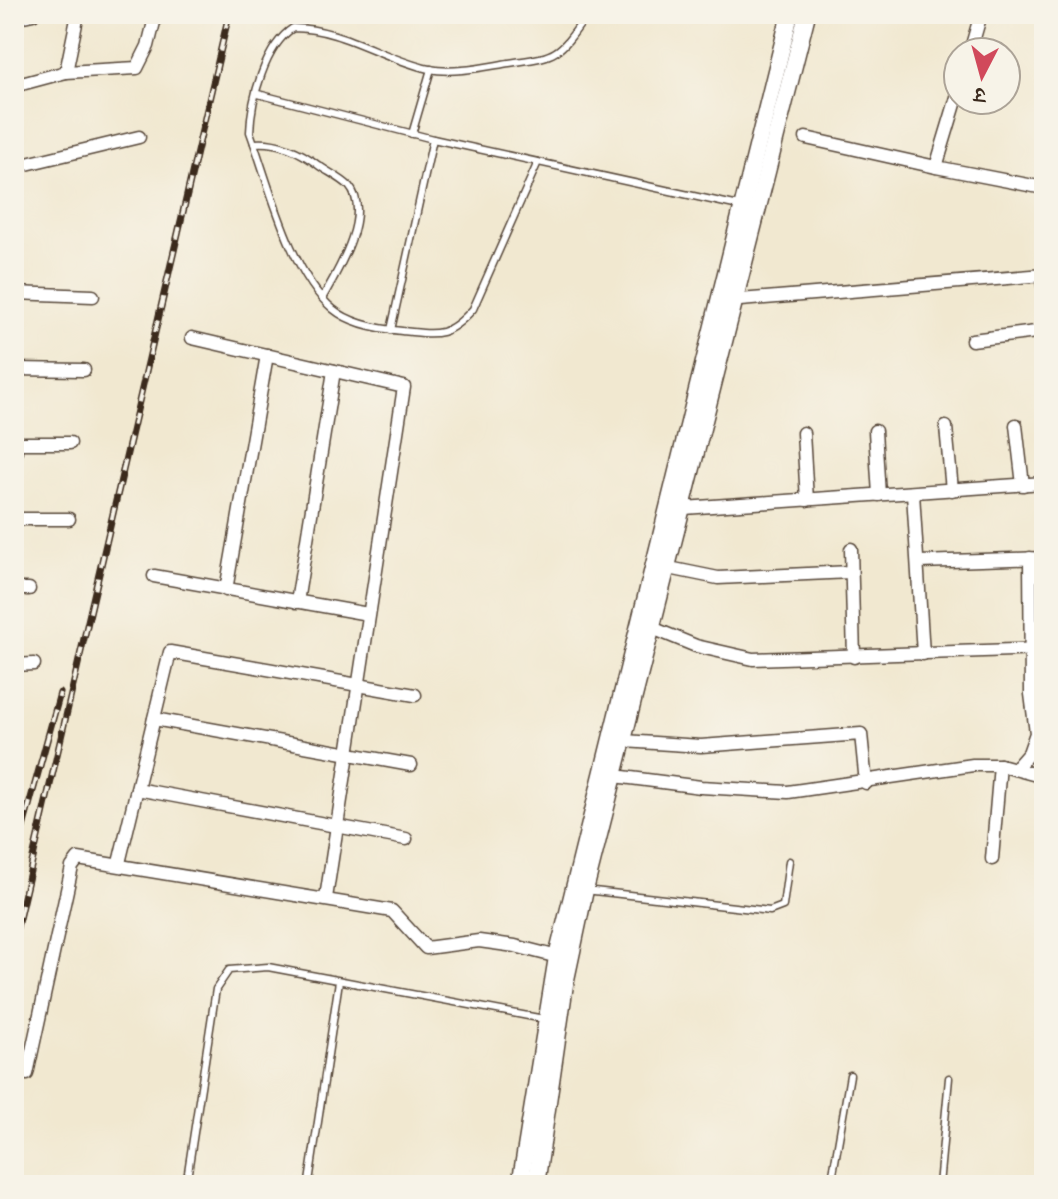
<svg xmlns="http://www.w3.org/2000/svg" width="1058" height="1199" viewBox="0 0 1058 1199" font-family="'Sorts Mill Goudy','Noto Serif Devanagari',serif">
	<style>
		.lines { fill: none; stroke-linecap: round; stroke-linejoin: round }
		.lane-casing { stroke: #564639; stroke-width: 9 }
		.street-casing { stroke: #564639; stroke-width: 15 }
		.secondary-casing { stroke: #564639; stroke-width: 19 }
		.lane { stroke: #fff; stroke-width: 6 }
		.street { stroke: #fff; stroke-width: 12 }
		.secondary { stroke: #fff; stroke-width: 16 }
		.rail-casing { stroke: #3b2a1e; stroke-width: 7 }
		.rail { stroke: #f7f3e8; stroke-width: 4; stroke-dasharray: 12; stroke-linecap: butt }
	</style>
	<rect width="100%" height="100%" fill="#f7f3e8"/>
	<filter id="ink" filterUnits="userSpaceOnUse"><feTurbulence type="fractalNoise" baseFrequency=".0125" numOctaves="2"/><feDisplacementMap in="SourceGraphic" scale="16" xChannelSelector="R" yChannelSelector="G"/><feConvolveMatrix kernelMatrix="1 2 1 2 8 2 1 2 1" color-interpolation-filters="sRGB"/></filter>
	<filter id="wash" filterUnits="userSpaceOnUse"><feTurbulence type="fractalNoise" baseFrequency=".006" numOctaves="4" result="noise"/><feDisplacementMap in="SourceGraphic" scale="32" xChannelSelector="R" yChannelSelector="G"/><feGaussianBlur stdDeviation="1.8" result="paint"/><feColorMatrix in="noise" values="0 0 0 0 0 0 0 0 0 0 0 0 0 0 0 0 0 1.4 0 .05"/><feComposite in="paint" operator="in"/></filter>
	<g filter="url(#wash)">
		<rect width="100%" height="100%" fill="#f1e8d0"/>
	</g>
	<g filter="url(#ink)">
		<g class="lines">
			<defs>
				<g id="lane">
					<polyline points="258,94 433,139"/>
					<polyline points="412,134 431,69"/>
					<path d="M254 143C277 141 300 151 318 165 328 172 341 178 349 186 373 214 337 272 323 297"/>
					<path d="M538 162 473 309C448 337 438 335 402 331 380 329 351 324 333 309 290 273 269 184 250 132 251 99 265 46 293 28 341 28 383 59 429 69 454 74 484 67 509 63 555 56 557 58 584 19"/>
					<polyline points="391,330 433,139 739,206"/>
					<polyline points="585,890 770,911 783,906 789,861"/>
					<polyline points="309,1182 339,981"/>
					<polyline points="186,1185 216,989 229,970 268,967 544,1019"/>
					<polyline points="831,1185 850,1075"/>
					<polyline points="939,1185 949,1078"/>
				</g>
				<g id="street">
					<polyline points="14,18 33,14"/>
					<polyline points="970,52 981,14"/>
					<polyline points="66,72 78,14"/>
					<polyline points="14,86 66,72 137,68 148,46 156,14"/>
					<polyline points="806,138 936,167 958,94"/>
					<polyline points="14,167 139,137"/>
					<polyline points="936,167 1044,188"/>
					<polyline points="1042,276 1044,292"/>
					<polyline points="14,293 93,296"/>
					<polyline points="728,301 1044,275"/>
					<polyline points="192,338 404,387 326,898"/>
					<polyline points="972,340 1044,331"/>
					<polyline points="14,369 84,370"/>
					<polyline points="1016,425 1023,485"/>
					<polyline points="946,427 952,490"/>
					<polyline points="875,431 879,495"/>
					<polyline points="803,433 807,500"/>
					<polyline points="14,443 70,443"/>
					<polyline points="913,493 923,654"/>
					<polyline points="14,503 16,443"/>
					<polyline points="684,508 1044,483"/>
					<polyline points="14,519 69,519"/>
					<polyline points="851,549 854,657"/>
					<polyline points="919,562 1044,558"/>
					<polyline points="669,568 718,578 851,572"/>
					<polyline points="154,576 368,614"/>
					<polyline points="14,589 29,589"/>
					<polyline points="226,590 267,355"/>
					<polyline points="297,602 334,371"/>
					<polyline points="645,625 696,646 753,659 1044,649"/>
					<polyline points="14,665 34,664"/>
					<polyline points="154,719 411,765"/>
					<polyline points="624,741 701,746 861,734 866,783"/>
					<polyline points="1015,769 1029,753 1036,733 1031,694 1030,558"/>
					<polyline points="615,776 701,787 788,792 973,765 1000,765 1044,777"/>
					<polyline points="137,789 406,839"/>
					<polyline points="992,859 1000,765"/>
					<polyline points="119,863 170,652 415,695"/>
					<polyline points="27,1074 72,867 78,859 392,911 426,948 479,941 515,946 562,958"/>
				</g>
				<g id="secondary">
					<polyline points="520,1185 557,957 790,14"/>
					<polyline points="536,1185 565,984 585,890 807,14"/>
				</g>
			</defs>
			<use href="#lane" class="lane-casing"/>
			<use href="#street" class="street-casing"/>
			<use href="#secondary" class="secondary-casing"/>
			<use href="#lane" class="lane"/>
			<use href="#street" class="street"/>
			<use href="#secondary" class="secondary"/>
			<defs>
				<g id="rail">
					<polyline points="14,860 60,693"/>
					<polyline points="14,940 229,14"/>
				</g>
			</defs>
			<use href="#rail" class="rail-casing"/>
			<use href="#rail" class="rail"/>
		</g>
	</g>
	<rect width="1058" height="1199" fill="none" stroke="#f7f3e8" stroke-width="48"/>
	<g transform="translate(982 76) rotate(186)"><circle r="38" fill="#f7f3e8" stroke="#aca397" stroke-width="2"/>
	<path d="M0-6L14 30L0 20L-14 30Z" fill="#d1495b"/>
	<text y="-12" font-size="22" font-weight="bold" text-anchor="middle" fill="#3b2a1e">उ</text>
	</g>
</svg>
